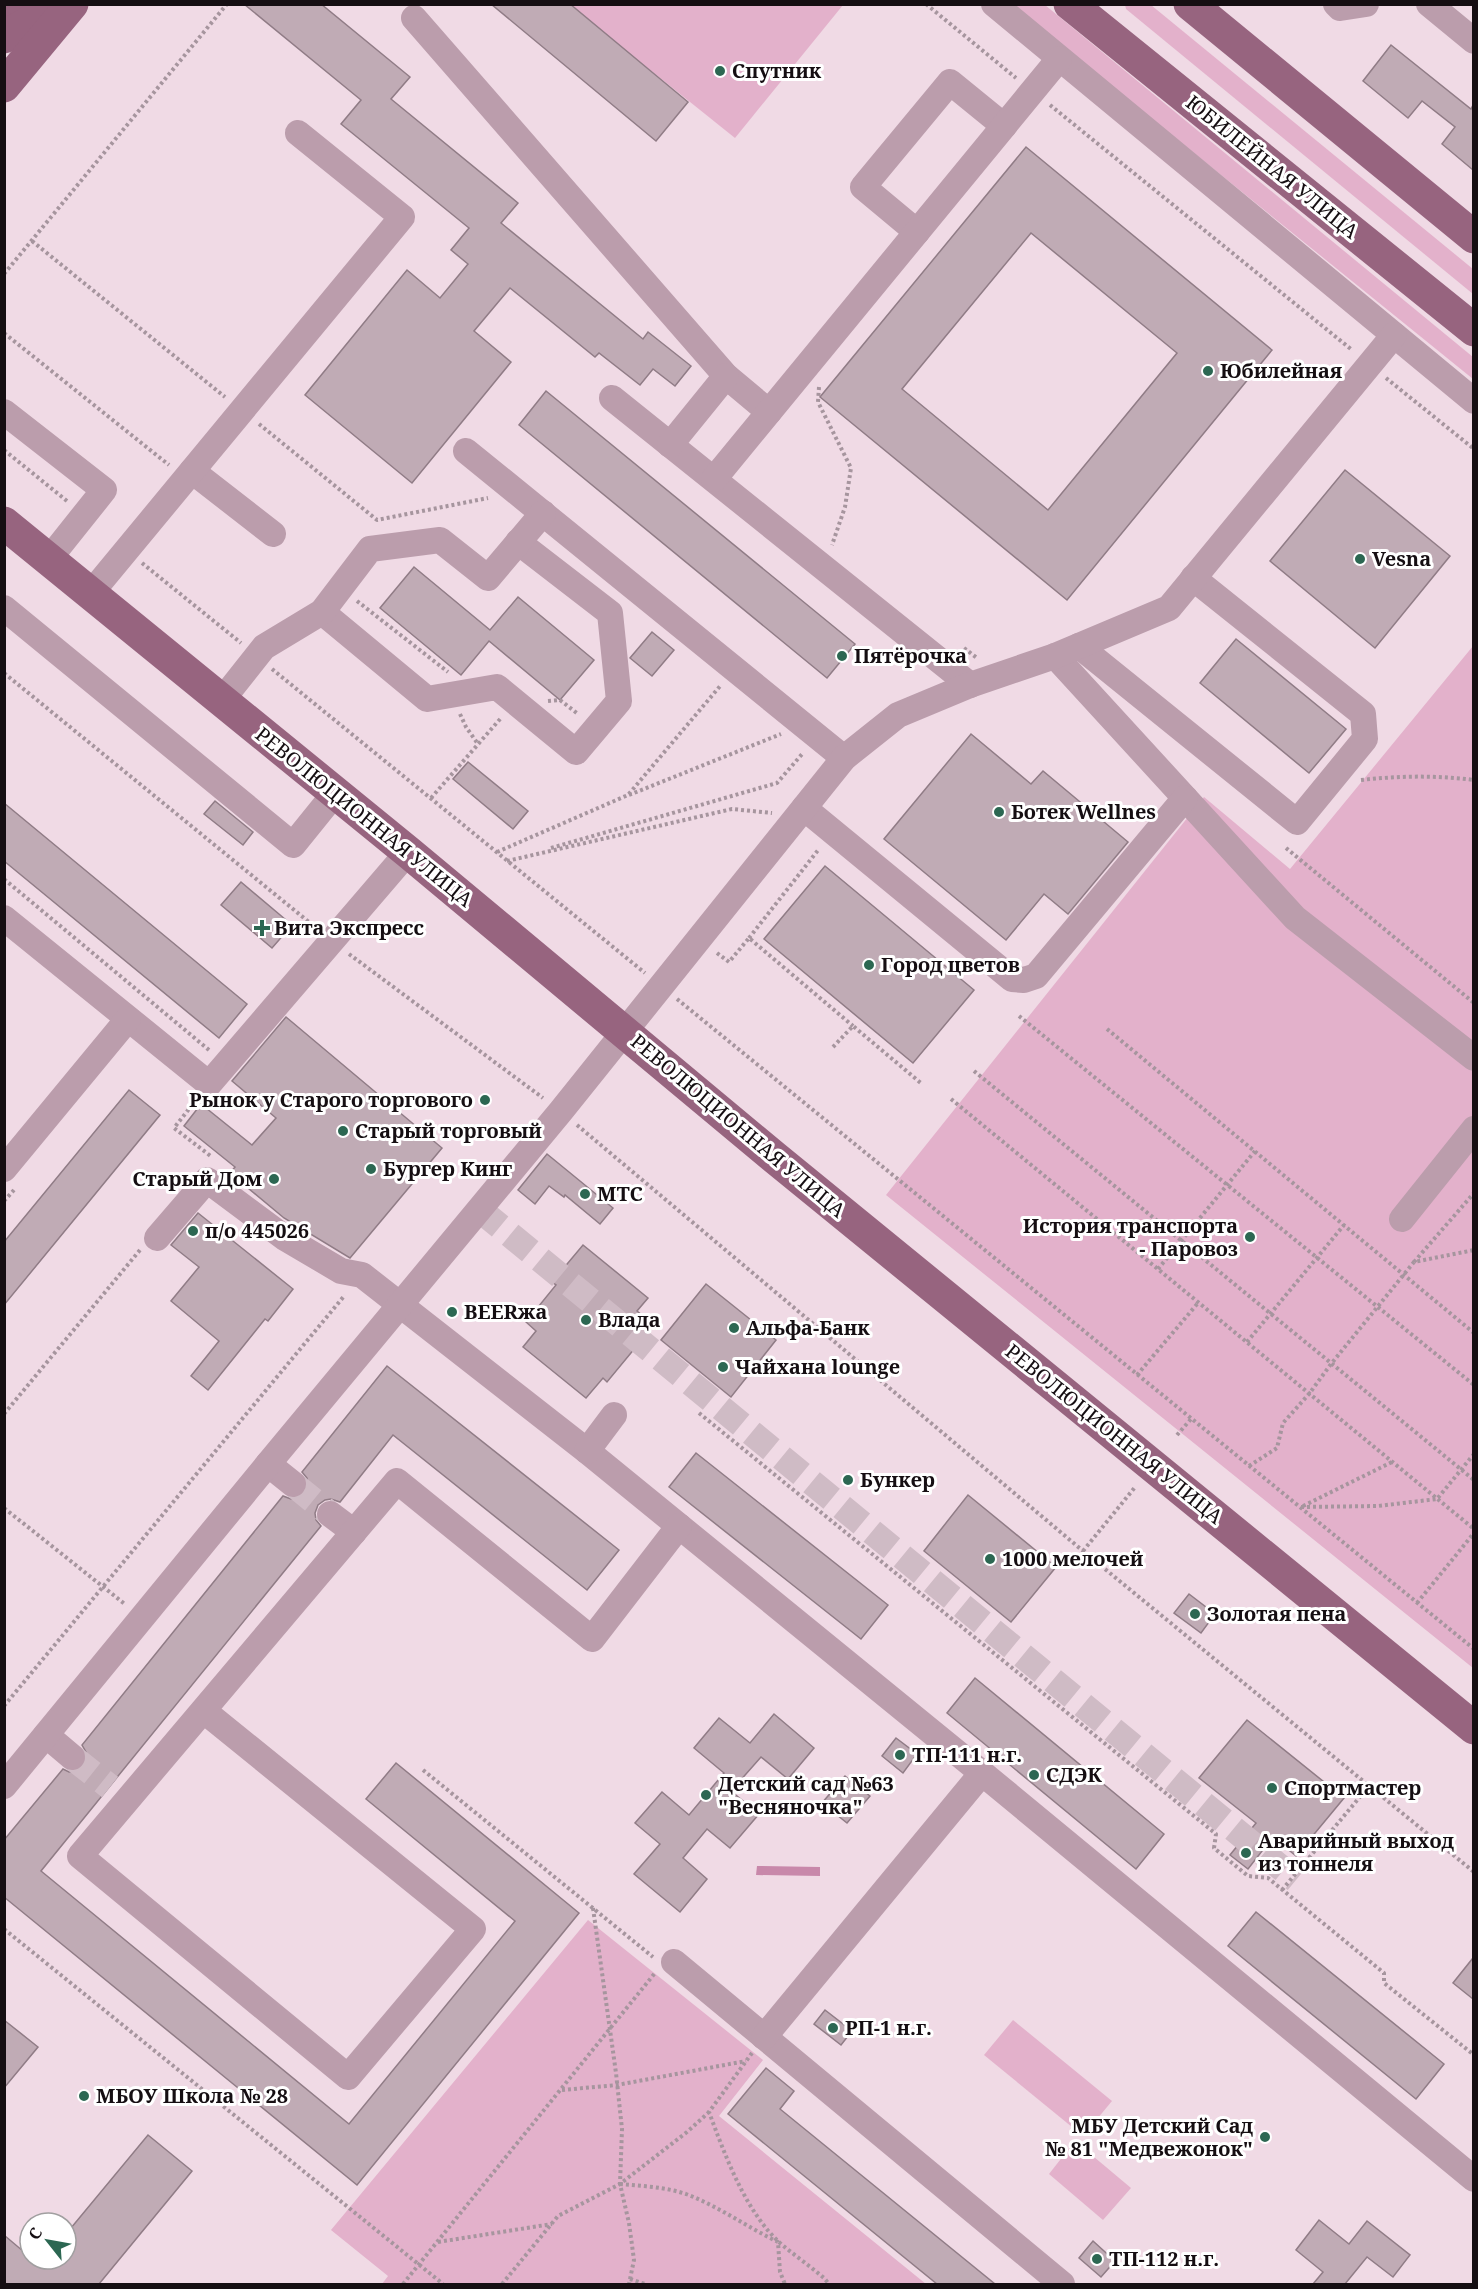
<svg xmlns="http://www.w3.org/2000/svg" width="1478" height="2289" viewBox="0 0 1478 2289" font-family="'Noto Serif',serif">
	<style>
		.green { fill: #e3b1cb }
		.water { fill: #c888aa }
		.building { fill: #c0abb5; stroke: #907c86; stroke-width: 1.5; fill-rule: evenodd }
		.lines { fill: none; stroke-linecap: round; stroke-linejoin: round }
		.minor-tunnel { stroke: #cfbbc5; stroke-width: 26; stroke-dasharray: 26 13; stroke-linecap: butt }
		.path { stroke: #a6959e; stroke-width: 4; stroke-dasharray: 3 3; stroke-linecap: butt }
		.minor { stroke: #bb9dac; stroke-width: 26 }
		.major { stroke: #97647f; stroke-width: 33 }
		.poi-dot { fill: #2c6752; stroke: #fff; stroke-width: 2 }
		.labels { text-anchor: middle; stroke-width: 6; stroke-linejoin: round; paint-order: stroke }
		.poi-label { font-size: 20px; font-weight: bold; fill: #150e12; stroke: #fff; text-anchor: start }
		.street-label { font-size: 20px; fill: #150e12; stroke: #fff }
	</style>
	<rect width="100%" height="100%" fill="#f0dae5"/>
	<g class="green">
		<polygon points="569,5 843,5 735,138"/>
		<polygon points="1011,5 1045,5 1473,357 1473,379"/>
		<polygon points="1125,5 1151,5 1473,269 1473,294 1126,9"/>
		<polygon points="1473,646 1473,1668 886,1195 1204,797 1290,869"/>
		<polygon points="588,1920 763,2060 719,2116 926,2284 382,2284 388,2276 331,2230"/>
		<polygon points="1013,2020 1112,2101 1083,2136 984,2055"/>
		<polygon points="1075,2141 1131,2188 1103,2220 1049,2174"/>
	</g>
	<polygon class="water" points="757,1866 820,1867 820,1876 756,1875"/>
	<g class="building">
		<polygon points="244,4 321,4 410,77 391,99 518,203 501,223 643,339 648,332 691,366 675,386 653,369 640,385 599,353 595,357 510,288 474,331 511,362 412,483 305,395 407,270 440,298 468,264 451,250 469,228 341,124 361,100"/>
		<polygon points="491,4 570,4 688,102 656,141"/>
		<polygon points="1391,45 1471,109 1473,105 1473,170 1442,144 1455,127 1422,101 1408,118 1363,81"/>
		<path d="M1026 147 1272 350 1067 600 820 397ZM1031 233 1177 353 1048 510 902 389Z"/>
		<polygon points="546,391 855,644 827,678 519,425"/>
		<polygon points="1345,470 1450,556 1375,648 1270,561"/>
		<polygon points="414,567 490,630 518,597 594,660 560,700 489,641 461,675 380,608"/>
		<polygon points="652,632 674,650 652,676 630,658"/>
		<polygon points="1236,639 1346,729 1309,773 1200,683"/>
		<polygon points="971,734 1031,784 1043,771 1128,842 1068,914 1044,894 1006,940 884,839"/>
		<polygon points="468,762 528,811 513,829 453,779"/>
		<polygon points="215,801 253,832 243,845 204,814"/>
		<polygon points="4,803 247,1004 219,1038 4,861"/>
		<polygon points="825,866 974,990 913,1063 764,939"/>
		<polygon points="241,882 292,925 272,948 221,905"/>
		<polygon points="286,1017 442,1148 350,1258 284,1218 230,1173 235,1167 184,1126 201,1104 252,1145 276,1118 232,1081"/>
		<polygon points="129,1090 160,1115 4,1305 4,1242"/>
		<polygon points="547,1154 613,1208 600,1224 565,1195 564,1197 549,1186 535,1204 518,1190"/>
		<polygon points="198,1213 293,1289 268,1321 265,1319 208,1390 191,1376 219,1341 171,1301 199,1267 171,1245"/>
		<polygon points="583,1245 648,1298 637,1311 654,1325 607,1382 603,1378 586,1398 523,1347 536,1331 526,1322 556,1285 552,1282"/>
		<polygon points="706,1284 776,1340 731,1397 661,1340"/>
		<polygon points="387,1366 619,1550 587,1590 393,1435 340,1502 331,1499 325,1500 318,1505 315,1513 316,1520 321,1526 41,1871 349,2124 515,1921 366,1799 396,1763 579,1913 357,2185 4,1897 4,1840 63,1769 69,1772 76,1771 84,1766 87,1759 86,1752 82,1745 283,1496 291,1499 299,1498 304,1494 308,1486 307,1478 302,1472"/>
		<polygon points="696,1453 888,1605 861,1639 669,1487"/>
		<polygon points="968,1495 1056,1567 1011,1622 924,1551"/>
		<polygon points="1189,1594 1215,1614 1201,1633 1174,1613"/>
		<polygon points="975,1678 1164,1834 1136,1869 947,1713"/>
		<polygon points="774,1714 814,1748 788,1779 761,1757 731,1791 759,1814 730,1848 707,1829 683,1858 707,1879 680,1912 634,1874 660,1844 635,1823 662,1792 689,1815 724,1773 694,1748 719,1718 750,1743"/>
		<polygon points="1247,1720 1344,1798 1296,1856 1273,1837 1248,1869 1230,1855 1256,1823 1199,1778"/>
		<polygon points="896,1738 917,1754 903,1773 882,1756"/>
		<polygon points="845,1776 870,1796 847,1823 822,1803"/>
		<polygon points="1256,1912 1444,2064 1416,2099 1228,1946"/>
		<polygon points="1473,1958 1473,1999 1453,1983"/>
		<polygon points="825,2010 852,2031 841,2045 814,2024"/>
		<polygon points="4,2020 38,2047 4,2088"/>
		<polygon points="766,2068 794,2091 780,2109 995,2284 937,2284 728,2114"/>
		<polygon points="148,2135 192,2171 99,2284 4,2284 4,2235 30,2257 30,2259 66,2259 66,2234"/>
		<polygon points="1319,2220 1349,2244 1367,2221 1410,2255 1393,2277 1367,2257 1345,2284 1313,2284 1323,2272 1296,2250"/>
		<polygon points="1093,2241 1115,2261 1101,2277 1079,2258"/>
	</g>
	<g class="lines">
		<g class="minor-tunnel">
			<polyline points="480,1210 1296,1880"/>
			<polyline points="293,1484 330,1514"/>
			<polyline points="72,1757 110,1787"/>
		</g>
		<g class="path">
			<polyline points="926,4 1016,78"/>
			<polyline points="1050,105 1352,350"/>
			<polyline points="32,241 225,397"/>
			<polyline points="4,274 227,4"/>
			<polyline points="4,333 169,465"/>
			<polyline points="1386,378 1474,449"/>
			<polyline points="819,387 818,402 851,468 845,507 832,545"/>
			<polyline points="259,424 377,520 488,498"/>
			<polyline points="4,450 67,501"/>
			<polyline points="142,563 241,643"/>
			<polyline points="357,601 448,672"/>
			<polyline points="964,648 977,658"/>
			<polyline points="272,669 645,973"/>
			<polyline points="4,673 315,927"/>
			<polyline points="548,701 560,700 578,714"/>
			<polyline points="460,714 466,727 478,744"/>
			<path d="M1361 780C1398 776 1436 775 1474 780"/>
			<polyline points="629,795 781,734"/>
			<polyline points="431,798 501,718"/>
			<polyline points="551,848 777,783 803,753"/>
			<polyline points="1286,848 1474,1003"/>
			<polyline points="497,852 628,795 721,685"/>
			<polyline points="507,861 732,809 772,813"/>
			<polyline points="4,879 209,1050"/>
			<polyline points="749,938 819,849"/>
			<polyline points="717,953 729,962 749,938 853,1026"/>
			<polyline points="349,954 543,1098"/>
			<polyline points="677,999 1474,1649"/>
			<polyline points="1019,1016 1474,1385"/>
			<polyline points="1107,1029 1474,1333"/>
			<polyline points="833,1047 853,1026 922,1084"/>
			<polyline points="974,1071 1474,1480"/>
			<polyline points="951,1099 1474,1529"/>
			<polyline points="196,1100 174,1128 212,1157"/>
			<polyline points="577,1125 1083,1551 1474,1872"/>
			<polyline points="4,1201 14,1190"/>
			<polyline points="1414,1262 1474,1193"/>
			<polyline points="1158,1269 1255,1151"/>
			<polyline points="1247,1342 1344,1225"/>
			<polyline points="1137,1375 1198,1303"/>
			<polyline points="699,1413 1216,1834 1214,1848 1248,1876 1268,1878 1384,1973 1384,1983 1474,2055"/>
			<polyline points="4,1414 140,1250"/>
			<polyline points="1177,1435 1191,1419"/>
			<polyline points="1249,1466 1277,1448 1283,1423 1309,1394 1331,1364 1414,1262 1474,1250"/>
			<polyline points="1303,1506 1392,1462"/>
			<polyline points="1301,1507 1378,1506 1437,1499 1474,1454"/>
			<polyline points="4,1508 126,1605"/>
			<polyline points="1083,1551 1136,1486"/>
			<polyline points="1417,1603 1474,1533"/>
			<polyline points="4,1706 345,1295"/>
			<polyline points="423,1770 653,1957"/>
			<polyline points="1282,1890 1369,1786"/>
			<polyline points="593,1908 616,2073 622,2129 620,2184 629,2223 634,2260 629,2284"/>
			<polyline points="4,1929 443,2284"/>
			<path d="M752 2053 709 2112C725 2155 745 2211 780 2243 794 2255 810 2266 824 2278L829 2284"/>
			<polyline points="562,2090 617,2085 746,2061"/>
			<path d="M620 2184C642 2186 665 2187 686 2194 718 2206 747 2227 778 2242L780 2272 785 2284"/>
			<polyline points="438,2242 552,2224"/>
			<polyline points="630,2279 645,2284"/>
			<polyline points="403,2284 655,1973"/>
			<polyline points="502,2284 558,2216 620,2184 687,2132 709,2112"/>
		</g>
		<g class="minor">
			<polyline points="994,4 1474,401"/>
			<polyline points="1336,4 1340,8 1366,4"/>
			<polyline points="1429,4 1474,41"/>
			<polyline points="414,18 726,376 769,412"/>
			<polyline points="917,232 863,187 950,82 1004,126"/>
			<polyline points="612,398 970,685"/>
			<polyline points="4,412 104,490 49,559"/>
			<polyline points="670,445 726,376"/>
			<polyline points="466,451 844,758"/>
			<polyline points="192,471 273,534"/>
			<polyline points="714,479 1059,59"/>
			<polyline points="91,593 402,217 298,133"/>
			<polyline points="4,608 293,845 335,793"/>
			<polyline points="322,612 427,699 497,687 576,752 619,701 610,613 518,542"/>
			<polyline points="1079,646 1297,822 1365,739 1363,714 1193,578"/>
			<polyline points="1055,656 1295,918 1474,1058"/>
			<polyline points="222,700 264,647 322,612 370,549 440,540 488,578 543,513"/>
			<polyline points="804,808 1012,979 1024,980 1036,976 1185,798"/>
			<polyline points="4,918 209,1084 408,852"/>
			<polyline points="4,1169 128,1019"/>
			<polyline points="1402,1219 1474,1129"/>
			<polyline points="157,1238 207,1180 285,1238 341,1271 362,1275 587,1451 982,1773"/>
			<polyline points="587,1451 614,1415"/>
			<polyline points="268,1464 293,1484"/>
			<polyline points="330,1514 354,1532"/>
			<polyline points="204,1711 473,1929 348,2077 80,1856 397,1481 592,1639 679,1526"/>
			<polyline points="46,1735 72,1757"/>
			<polyline points="4,1786 268,1464 561,1111 844,758 898,715 970,685 1055,656 1169,608 1394,335"/>
			<polyline points="674,1962 1062,2284"/>
			<polyline points="764,2037 982,1773 1474,2179"/>
		</g>
		<g class="major">
			<polyline points="13,4 47,12 62,4"/>
			<polyline points="1070,4 1474,330"/>
			<polyline points="1190,4 1474,237"/>
			<polyline points="4,37 47,12"/>
			<polyline points="4,86 72,4"/>
			<polyline points="4,523 408,852 774,1157 1474,1728"/>
		</g>
	</g>
	<g class="poi-dot">
		<circle cx="720" cy="71" r="6"/>
		<circle cx="1208" cy="371" r="6"/>
		<circle cx="1360" cy="559" r="6"/>
		<circle cx="842" cy="656" r="6"/>
		<circle cx="999" cy="812" r="6"/>
		<path d="M259 919h6v6h6v6h-6v6h-6v-6h-6v-6h6z"/>
		<circle cx="869" cy="965" r="6"/>
		<circle cx="485" cy="1100" r="6"/>
		<circle cx="343" cy="1131" r="6"/>
		<circle cx="371" cy="1169" r="6"/>
		<circle cx="274" cy="1179" r="6"/>
		<circle cx="585" cy="1194" r="6"/>
		<circle cx="193" cy="1231" r="6"/>
		<circle cx="1250" cy="1237" r="6"/>
		<circle cx="452" cy="1312" r="6"/>
		<circle cx="586" cy="1320" r="6"/>
		<circle cx="734" cy="1328" r="6"/>
		<circle cx="723" cy="1367" r="6"/>
		<circle cx="848" cy="1480" r="6"/>
		<circle cx="990" cy="1559" r="6"/>
		<circle cx="1195" cy="1614" r="6"/>
		<circle cx="900" cy="1755" r="6"/>
		<circle cx="1034" cy="1775" r="6"/>
		<circle cx="1272" cy="1788" r="6"/>
		<circle cx="706" cy="1795" r="6"/>
		<circle cx="1246" cy="1853" r="6"/>
		<circle cx="833" cy="2028" r="6"/>
		<circle cx="84" cy="2096" r="6"/>
		<circle cx="1265" cy="2137" r="6"/>
		<circle cx="1097" cy="2259" r="6"/>
	</g>
	<g class="labels">
		<g class="poi-label">
			<text x="732" y="78">Спутник</text>
			<text x="1220" y="378">Юбилейная</text>
			<text x="1372" y="566">Vesna</text>
			<text x="854" y="663">Пятёрочка</text>
			<text x="1011" y="819">Ботек Wellnes</text>
			<text x="274" y="935">Вита Экспресс</text>
			<text x="881" y="972">Город цветов</text>
			<text x="473" y="1107" text-anchor="end">Рынок у Старого торгового</text>
			<text x="355" y="1138">Старый торговый</text>
			<text x="383" y="1176">Бургер Кинг</text>
			<text x="262" y="1186" text-anchor="end">Старый Дом</text>
			<text x="597" y="1201">МТС</text>
			<text x="1238" y="1233" text-anchor="end">История транспорта<tspan x="1238" dy="23">- Паровоз</tspan></text>
			<text x="205" y="1238">п/о 445026</text>
			<text x="464" y="1319">BEERжа</text>
			<text x="598" y="1327">Влада</text>
			<text x="746" y="1335">Альфа-Банк</text>
			<text x="735" y="1374">Чайхана lounge</text>
			<text x="860" y="1487">Бункер</text>
			<text x="1002" y="1566">1000 мелочей</text>
			<text x="1207" y="1621">Золотая пена</text>
			<text x="912" y="1762">ТП-111 н.г.</text>
			<text x="1046" y="1782">СДЭК</text>
			<text x="718" y="1791">Детский сад №63<tspan x="718" dy="23">"Весняночка"</tspan></text>
			<text x="1284" y="1795">Спортмастер</text>
			<text x="1258" y="1848">Аварийный выход<tspan x="1258" dy="23">из тоннеля</tspan></text>
			<text x="845" y="2035">РП-1 н.г.</text>
			<text x="96" y="2103">МБОУ Школа № 28</text>
			<text x="1253" y="2133" text-anchor="end">МБУ Детский Сад<tspan x="1253" dy="23">№ 81 "Медвежонок"</tspan></text>
			<text x="1109" y="2266">ТП-112 н.г.</text>
		</g>
		<g class="street-label">
			<text transform="translate(1272 167) rotate(39)" y="7">ЮБИЛЕЙНАЯ УЛИЦА</text>
			<text transform="translate(364 817) rotate(39)" y="7">РЕВОЛЮЦИОННАЯ УЛИЦА</text>
			<text transform="translate(738 1126) rotate(40)" y="7">РЕВОЛЮЦИОННАЯ УЛИЦА</text>
			<text transform="translate(1114 1434) rotate(39)" y="7">РЕВОЛЮЦИОННАЯ УЛИЦА</text>
		</g>
	</g>
	<rect width="1478" height="2289" fill="none" stroke="#150e12" stroke-width="12"/>
	<g transform="translate(48 2241) rotate(301)"><circle r="28" fill="#ffffff" stroke="#a19fa0" stroke-width="1.5"/>
	<path d="M0-4.5L10 22L0 15L-10 22Z" fill="#2c6752"/>
	<text y="-9" font-size="16" font-weight="bold" text-anchor="middle" fill="#150e12">С</text>
	</g>
</svg>
